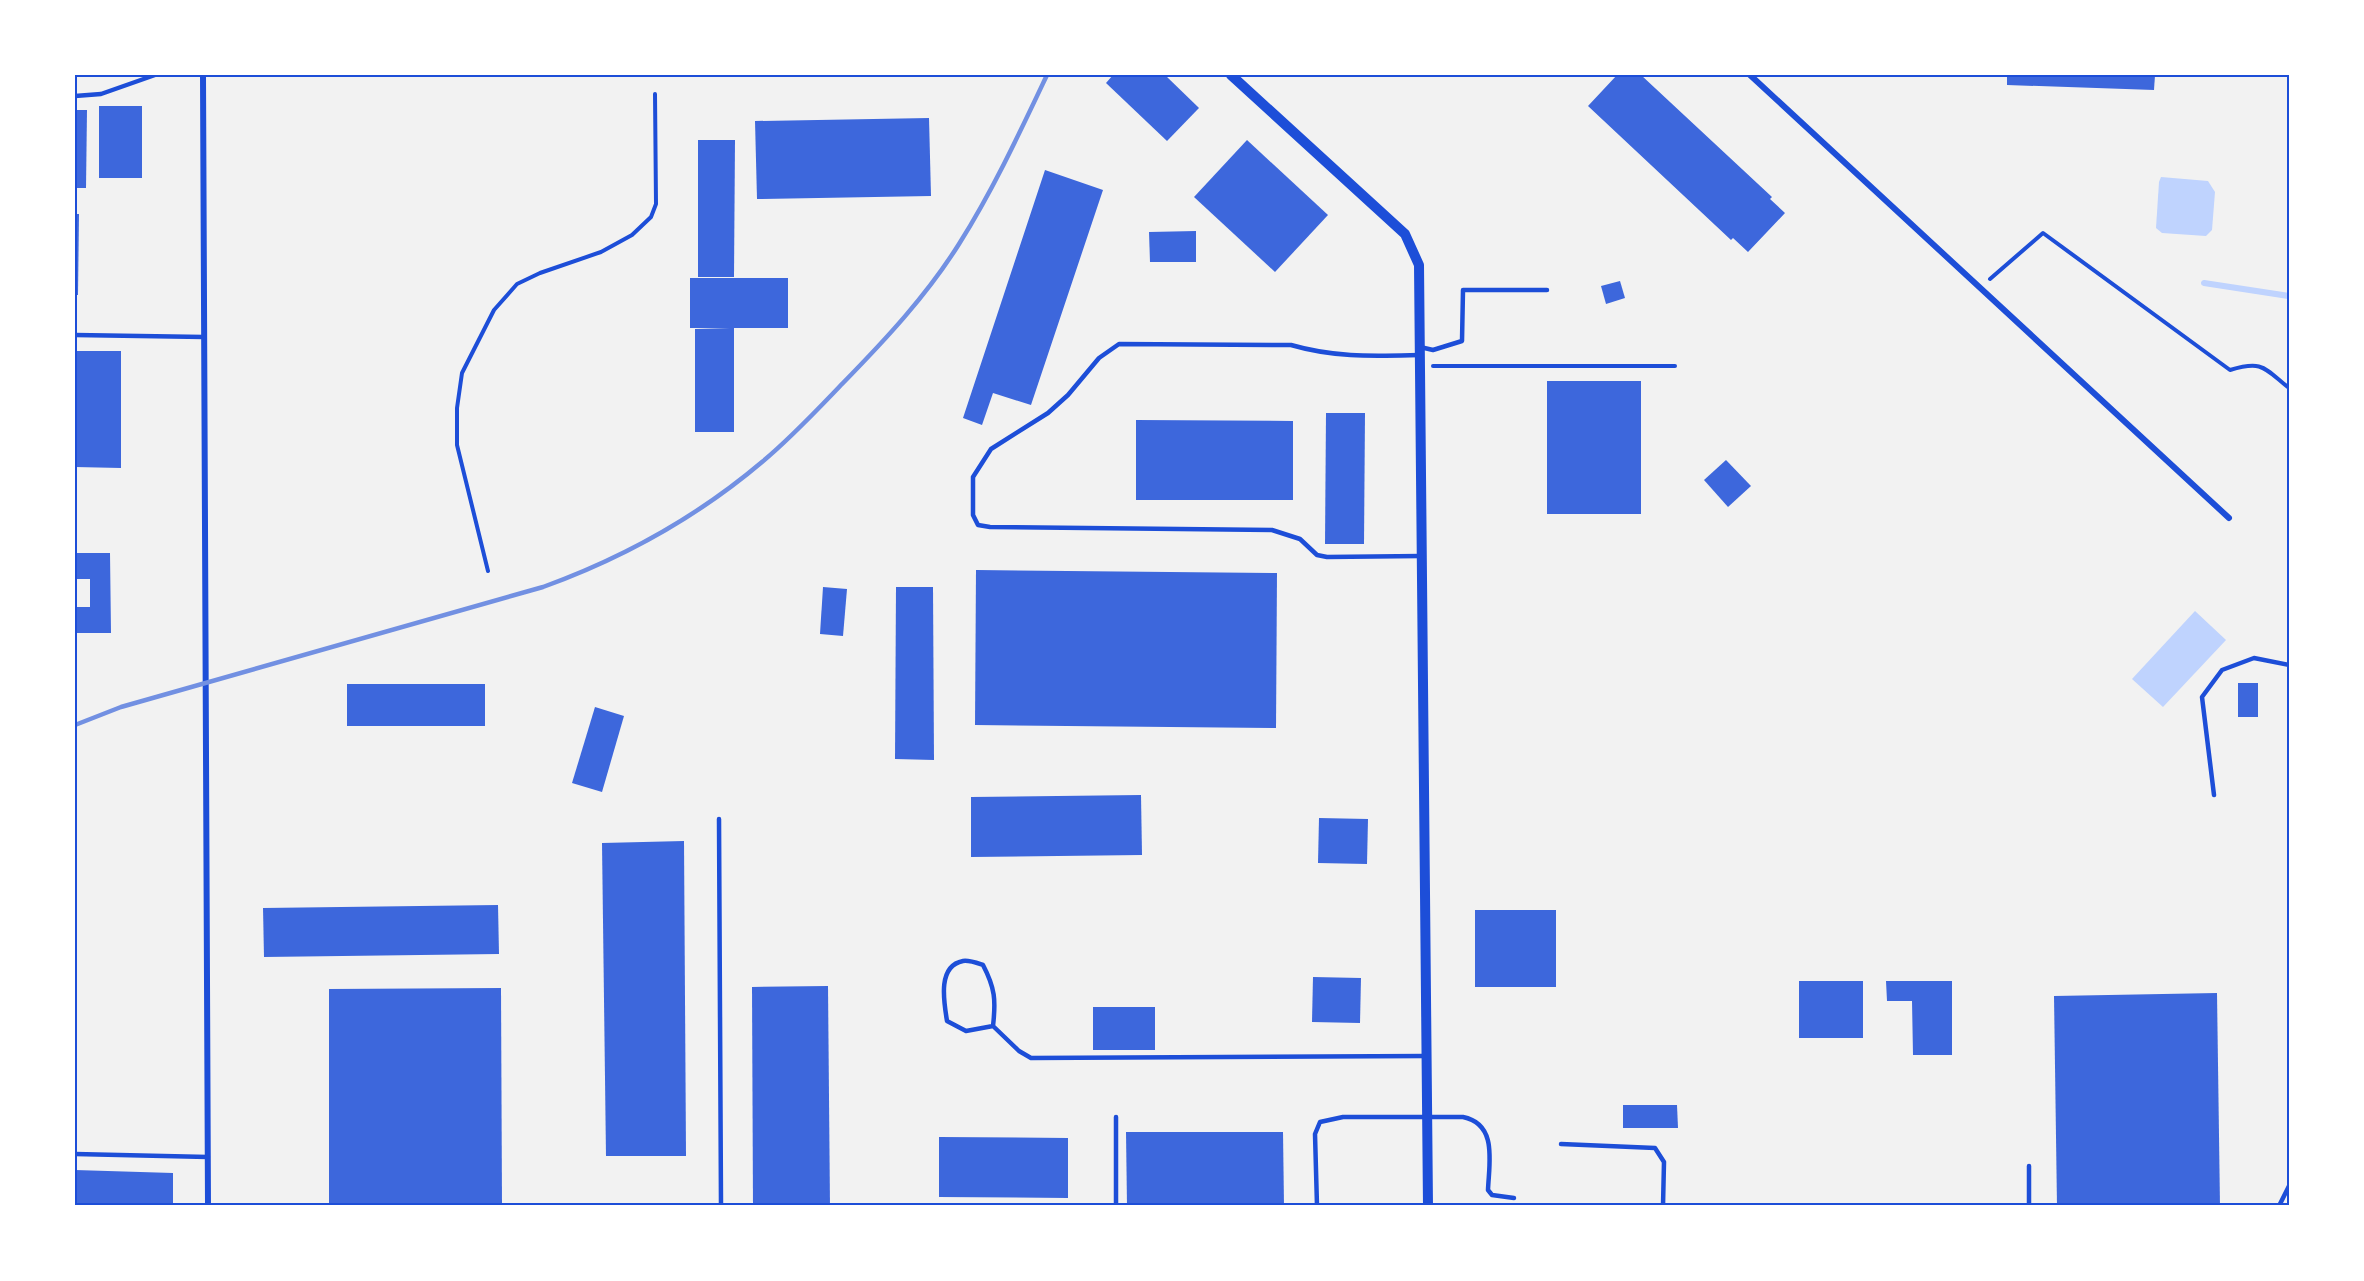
<svg xmlns="http://www.w3.org/2000/svg" width="2364" height="1281" viewBox="0 0 2364 1281" font-family="'Open Sans',sans-serif">
	<style>
		.water { fill: #bfd3fe }
		.lines { fill: none; stroke-linecap: round; stroke-linejoin: round }
		.stream { stroke: #bfd3fe; stroke-width: 6 }
		.building { fill: #3d67dc }
		.path { stroke: #1d4ed8; stroke-width: 4 }
		.service { stroke: #1d4ed8; stroke-width: 4.5 }
		.minor { stroke: #1d4ed8; stroke-width: 6 }
		.tertiary { stroke: #1d4ed8; stroke-width: 10 }
		.rail { stroke: #7290e2; stroke-width: 4.5 }
		.neatline { fill: none; stroke: #1d4ed8; stroke-width: 2 }
	</style>
	<rect width="100%" height="100%" fill="#f2f2f2"/>
	<g class="water">
		<polygon points="2161,177 2208,181 2215,192 2212,230 2206,236 2162,233 2156,228 2159,182"/>
		<polygon points="2195,611 2226,640 2163,707 2132,679"/>
	</g>
	<g class="lines">
		<polyline class="stream" points="2204,283 2289,296"/>
	</g>
	<g class="building">
		<polygon points="1113,75 1165,75 1199,108 1167,141 1106,83"/>
		<polygon points="1617,75 1641,75 1772,197 1770,199 1785,213 1748,252 1733,238 1731,240 1588,106"/>
		<polygon points="2007,75 2155,75 2154,90 2007,85"/>
		<rect x="99" y="106" width="43" height="72"/>
		<polygon points="75,110 87,110 86,188 75,188"/>
		<polygon points="929,118 931,196 757,199 755,121"/>
		<polygon points="698,140 735,140 734,277 698,277"/>
		<polygon points="1247,140 1328,215 1275,272 1194,197"/>
		<polygon points="1045,170 1103,190 1031,405 993,393 982,425 963,418"/>
		<polygon points="75,214 79,214 78,295 75,295"/>
		<polygon points="1196,231 1196,262 1150,262 1149,232"/>
		<polygon points="690,278 788,278 788,328 734,328 734,432 695,432 695,329 730,328 690,328"/>
		<polygon points="1620,281 1625,298 1606,304 1601,286"/>
		<polygon points="75,351 121,351 121,468 75,467"/>
		<rect x="1547" y="381" width="94" height="133"/>
		<polygon points="1326,413 1365,413 1364,544 1325,544"/>
		<polygon points="1136,420 1293,421 1293,500 1136,500"/>
		<polygon points="1726,460 1751,486 1728,507 1704,480"/>
		<polygon points="75,553 110,553 111,633 75,633 75,607 90,607 90,579 75,579"/>
		<polygon points="976,570 1277,573 1276,728 975,725"/>
		<polygon points="823,587 847,589 843,636 820,634"/>
		<polygon points="896,587 933,587 934,760 895,759"/>
		<rect x="2238" y="683" width="20" height="34"/>
		<rect x="347" y="684" width="138" height="42"/>
		<polygon points="595,707 624,716 602,792 572,783"/>
		<polygon points="1141,795 1142,855 971,857 971,797"/>
		<polygon points="1319,818 1368,819 1367,864 1318,863"/>
		<polygon points="684,841 686,1156 606,1156 602,843"/>
		<polygon points="498,905 499,954 264,957 263,908"/>
		<rect x="1475" y="910" width="81" height="77"/>
		<polygon points="1313,977 1361,978 1360,1023 1312,1022"/>
		<rect x="1799" y="981" width="64" height="57"/>
		<polygon points="1886,981 1952,981 1952,1055 1913,1055 1912,1001 1887,1001"/>
		<polygon points="828,986 830,1206 753,1206 752,987"/>
		<polygon points="501,988 502,1206 329,1206 329,989"/>
		<polygon points="2217,993 2220,1206 2057,1206 2054,996"/>
		<rect x="1093" y="1007" width="62" height="43"/>
		<polygon points="1623,1105 1677,1105 1678,1128 1623,1128"/>
		<polygon points="1126,1132 1283,1132 1284,1206 1127,1206"/>
		<polygon points="939,1137 1068,1138 1068,1198 939,1197"/>
		<polygon points="75,1170 173,1173 173,1206 75,1206"/>
	</g>
	<g class="lines">
		<g class="path">
			<path d="M1990 279 2043 233 2230 370C2263 360 2264 368 2289 388"/>
			<polyline points="1433,366 1675,366"/>
			<polyline points="488,571 457,445 457,408 462,373 494,310 517,284 540,273 601,252 632,235 651,217 656,204 655,94"/>
		</g>
		<g class="service">
			<polyline points="75,96 101,94 155,75"/>
			<polyline points="75,335 204,337"/>
			<polyline points="1420,347 1433,350 1462,341 1463,290 1547,290"/>
			<path d="M1420 355C1374 356 1336 358 1291 345L1119 344 1099 358 1068 395 1048 413 991 449 973 477V515L978 525 990 527 1272 530 1300 539 1317 555 1327 557 1421 556"/>
			<polyline points="2214,795 2202,697 2222,670 2254,658 2289,665"/>
			<polyline points="719,819 721,1206"/>
			<path d="M993 1026 966 1031 947 1021C944 1002 937 966 963 961 969 960 977 963 983 965 995 988 996 1000 993 1026L1019 1051 1031 1058 1426 1056"/>
			<polyline points="1116,1117 1116,1206"/>
			<polyline points="1561,1144 1655,1148 1664,1162 1663,1206"/>
			<polyline points="75,1154 208,1157"/>
			<polyline points="2029,1166 2029,1206"/>
			<path d="M1317 1206 1315 1134 1320 1122 1343 1117H1463C1498 1124 1489 1163 1488 1190L1492 1195 1514 1198"/>
			<polyline points="2279,1206 2289,1186"/>
		</g>
		<g class="minor">
			<polyline points="203,75 208,1206"/>
			<polyline points="1750,75 2229,518"/>
		</g>
		<polyline class="tertiary" points="1231,75 1405,234 1419,265 1428,1206"/>
		<path class="rail" d="M75 725 121 707 543 587C623 558 697 517 762 462 791 438 817 410 843 383 886 339 927 295 959 244 993 190 1020 132 1047 75"/>
	</g>
	<rect width="2364" height="1281" fill="none" stroke="#ffffff" stroke-width="153"/>
	<rect x="76" y="76" width="2212" height="1128" class="neatline"/>
</svg>
